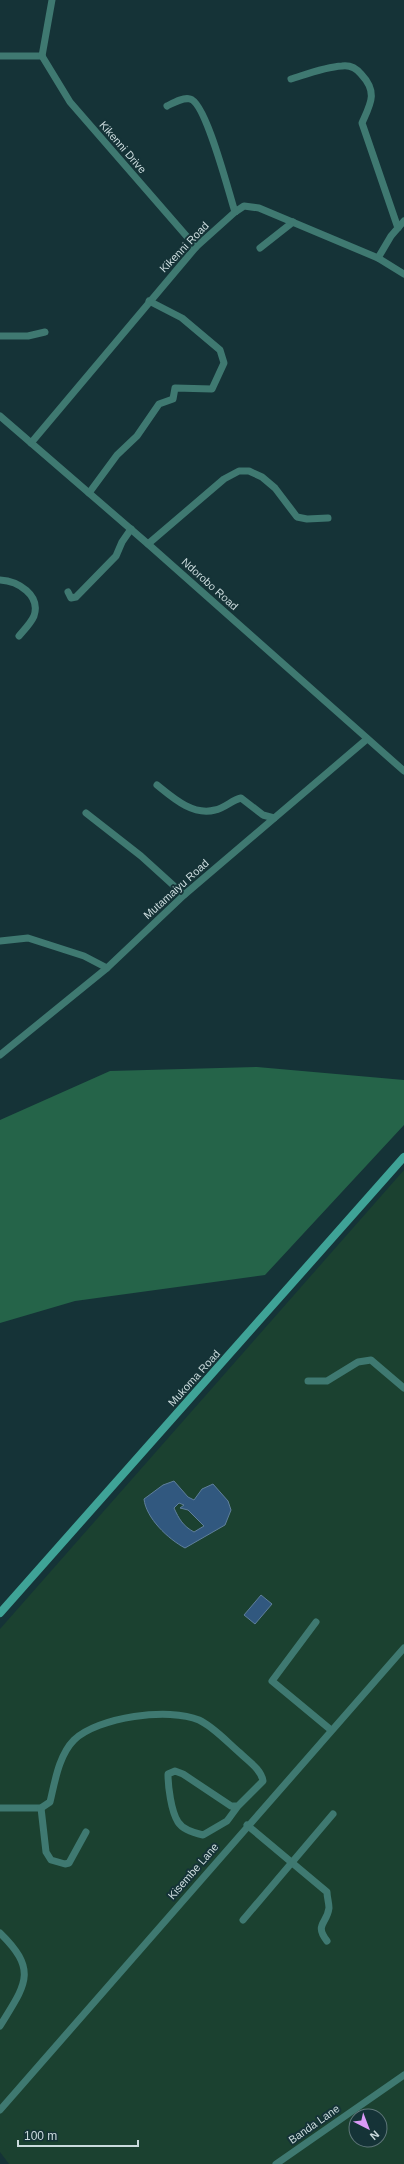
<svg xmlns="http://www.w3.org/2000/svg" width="404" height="2164" viewBox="0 0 404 2164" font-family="Arial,sans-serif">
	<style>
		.green { fill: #1b4130; fill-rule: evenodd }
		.forest { fill: #256449 }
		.water { fill: #31587f; stroke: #5f7f9b; fill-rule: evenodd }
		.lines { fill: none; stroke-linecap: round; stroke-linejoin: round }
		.street { stroke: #3f7971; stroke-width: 7 }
		.secondary { stroke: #3fa397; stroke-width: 8 }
		.labels { text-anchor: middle; stroke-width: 4; stroke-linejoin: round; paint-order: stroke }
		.street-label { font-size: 11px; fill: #cbdbdd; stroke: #153337 }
	</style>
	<rect width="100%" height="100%" fill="#153337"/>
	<path class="green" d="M404 1170V2164H9L0 2152V1629ZM356 2116H380V2140H356Z"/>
	<polygon class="forest" points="257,1067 404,1080 404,1125 265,1275 75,1301 0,1323 0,1120 110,1071"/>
	<g class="water">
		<path d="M174 1481 188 1497 194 1500 202 1489 213 1484 228 1501 231 1510 225 1525 185 1548C168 1539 146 1518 144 1499L163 1485ZM179 1503 184 1505 180 1508 188 1510 204 1526 194 1532C183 1526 179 1519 174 1508Z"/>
		<polygon points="261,1595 272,1604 255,1624 244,1615"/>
	</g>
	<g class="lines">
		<g class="street">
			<polyline points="0,56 42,56"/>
			<polyline points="42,56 70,102 196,247"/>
			<polyline points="42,56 52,0"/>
			<path d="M291 79C307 74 325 67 342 66 349 65 356 68 361 74 378 92 371 103 362 123L398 228"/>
			<path d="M167 106C173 103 183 97 190 99 206 102 229 194 235 212"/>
			<polyline points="260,248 293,222"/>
			<polyline points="378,258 391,236 404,221"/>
			<polyline points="0,336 28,336 45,332"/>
			<polyline points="0,416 148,544 404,771"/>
			<polyline points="31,443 196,247 235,212 244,206 259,208 378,258 404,274"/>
			<polyline points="89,493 117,455 137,436 159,404 173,399 175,388 212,389 224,363 220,350 182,318 149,301"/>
			<polyline points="148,544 224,479 239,471 249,471 262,477 275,488 297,517 307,519 328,518"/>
			<path d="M0 580C18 581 41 595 34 616 31 623 24 630 19 636"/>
			<polyline points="68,592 71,598 76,597 116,556 122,542 131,529"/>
			<path d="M157 785C173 798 193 816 215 810 225 808 232 800 241 798L263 815 274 818"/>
			<polyline points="86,813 141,856 184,895"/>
			<polyline points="0,941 28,938 84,956 107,968"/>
			<polyline points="0,1055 107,968 184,895 367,739"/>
			<polyline points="308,1381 327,1381 358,1362 371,1360 404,1388"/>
			<polyline points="316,1622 272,1681 331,1730"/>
			<path d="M0 1808H41L50 1802C55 1781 59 1755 74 1740 98 1717 169 1707 199 1720 214 1727 228 1743 240 1753 248 1761 261 1769 263 1781L238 1806H231L183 1774 175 1771 168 1774C168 1786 171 1811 178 1822 183 1830 194 1833 203 1835L227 1821 238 1806"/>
			<polyline points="41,1808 46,1852 51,1860 65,1864 69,1863 86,1832"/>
			<path d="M247 1825 327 1892C327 1897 329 1903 329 1908 327 1924 314 1924 327 1941"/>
			<polyline points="243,1920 333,1814"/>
			<path d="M0 1933C39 1971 25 1985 0 2026"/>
			<polyline points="0,2110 404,1648"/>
			<polyline points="276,2164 404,2075"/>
		</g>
		<polyline class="secondary" points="0,1613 404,1157"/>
	</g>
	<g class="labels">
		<g class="street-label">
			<text transform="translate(123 147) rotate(49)" y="4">Kikenni Drive</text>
			<text transform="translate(184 247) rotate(-46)" y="4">Kikenni Road</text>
			<text transform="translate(210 584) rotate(42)" y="4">Ndorobo Road</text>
			<text transform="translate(176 889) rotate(-42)" y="4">Mutamaiyu Road</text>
			<text transform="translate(194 1378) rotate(-48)" y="4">Mukoma Road</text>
			<text transform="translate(193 1871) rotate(-49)" y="4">Kisembe Lane</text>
			<text transform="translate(314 2124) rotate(-35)" y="4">Banda Lane</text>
		</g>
	</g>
	<g transform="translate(368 2128) rotate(138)"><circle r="19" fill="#153337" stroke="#5e7679"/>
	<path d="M0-3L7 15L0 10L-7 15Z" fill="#da9af6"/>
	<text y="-6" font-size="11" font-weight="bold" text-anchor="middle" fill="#cbdbdd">N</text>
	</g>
	<path d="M18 2140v6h120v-6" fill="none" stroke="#cbdbdd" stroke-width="2"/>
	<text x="24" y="2140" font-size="12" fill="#cbdbdd" stroke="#153337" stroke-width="3" paint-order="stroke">100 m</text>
</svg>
